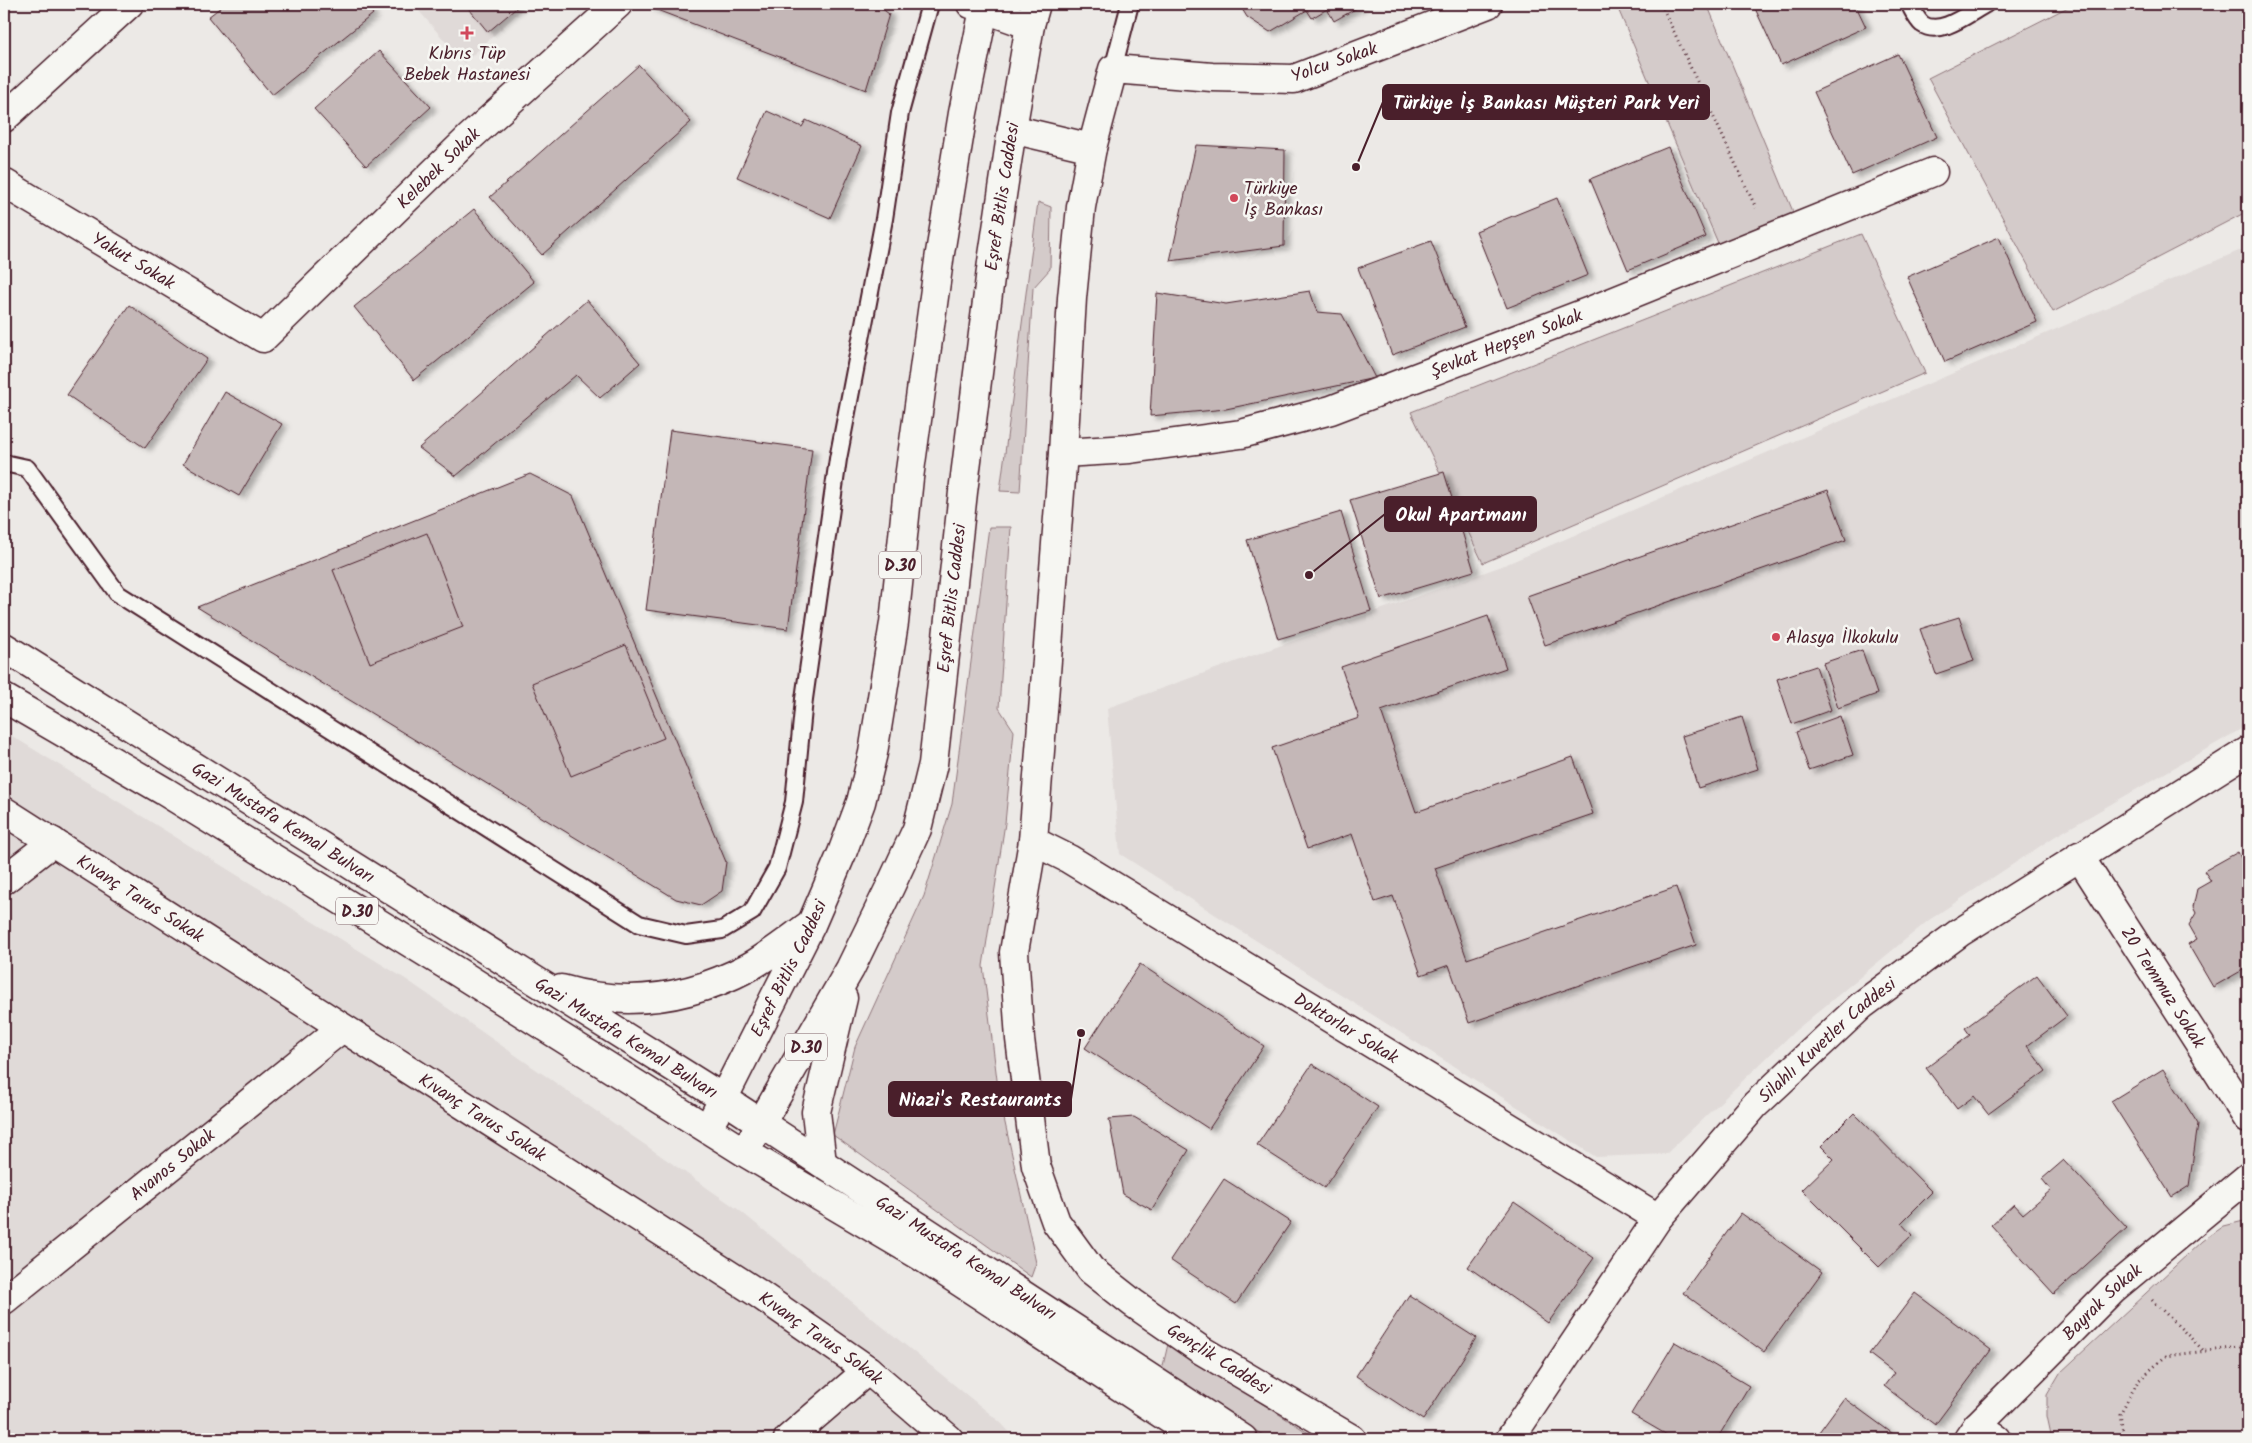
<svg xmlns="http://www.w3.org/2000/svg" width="2252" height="1443" viewBox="0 0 2252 1443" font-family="Kalam,sans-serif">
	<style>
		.built { fill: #e0dad8 }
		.green { fill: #d4cbca; stroke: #8f757a }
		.building { fill: #c4b7b7; stroke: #4a1f2b; filter: url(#shadow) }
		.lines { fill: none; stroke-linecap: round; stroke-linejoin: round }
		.service-casing { stroke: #4a1f2b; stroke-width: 20 }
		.minor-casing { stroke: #4a1f2b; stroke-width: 31 }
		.primary-casing { stroke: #4a1f2b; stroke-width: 31 }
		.path { stroke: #4a1f2b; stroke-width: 3; stroke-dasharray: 1 4; stroke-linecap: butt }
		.service { stroke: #f6f6f2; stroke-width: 16 }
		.minor { stroke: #f6f6f2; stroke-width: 28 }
		.primary { stroke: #f6f6f2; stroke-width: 28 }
		.poi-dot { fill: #d1495b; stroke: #f6f6f2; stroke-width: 2 }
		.labels { text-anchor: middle; stroke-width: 5; stroke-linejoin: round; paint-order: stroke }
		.shield { fill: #f6f6f2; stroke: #7e6067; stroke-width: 1 }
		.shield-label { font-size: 16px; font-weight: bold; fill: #4a1f2b }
		.poi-label { font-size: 18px; fill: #4a1f2b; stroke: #f6f6f2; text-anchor: start }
		.street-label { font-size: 18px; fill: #4a1f2b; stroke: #f6f6f2 }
		.leader { fill: none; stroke: #4a1f2b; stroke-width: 2 }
		.callout-dot { fill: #4a1f2b; stroke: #f6f6f2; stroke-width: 2 }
		.callout { fill: #4a1f2b; stroke: #4a1f2b; stroke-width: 2 }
		.callout-label { font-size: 19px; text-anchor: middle; font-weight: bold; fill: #fff }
	</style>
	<defs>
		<filter id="shadow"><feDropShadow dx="5.5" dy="3" stdDeviation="2.5" flood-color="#0004"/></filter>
	</defs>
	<rect width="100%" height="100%" fill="#ece9e6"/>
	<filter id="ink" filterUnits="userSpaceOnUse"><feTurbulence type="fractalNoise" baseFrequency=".02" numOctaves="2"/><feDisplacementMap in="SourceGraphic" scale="10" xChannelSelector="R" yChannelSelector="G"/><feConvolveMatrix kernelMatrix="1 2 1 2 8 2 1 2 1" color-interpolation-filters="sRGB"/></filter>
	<g filter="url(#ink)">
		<g class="built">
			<polygon points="413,4 528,4 464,63"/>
			<polygon points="2248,247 2248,725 2054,837 1929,920 1796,1030 1666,1154 1596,1157 1120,854 1107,708 1502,566"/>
			<polygon points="4,731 407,980 739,1210 1000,1422 1016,1439 4,1439"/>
		</g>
		<g class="green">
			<polygon points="1616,4 1707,4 1799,226 1724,257"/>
			<polygon points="2074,4 2248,4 2248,211 2053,312 1928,78"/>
			<polygon points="1038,202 1051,207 1050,269 1033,288 1020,492 1000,491"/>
			<polygon points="1861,234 1925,373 1483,563 1411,412"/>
			<polygon points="989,527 1011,527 999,708 1014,731 1005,823 983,966 999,1096 1036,1263 1031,1277 833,1135 855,1047 924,896 952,804"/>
			<polygon points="2248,1220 2248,1439 2052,1439 2047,1416 2047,1395 2060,1373 2202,1241 2223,1226"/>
			<polygon points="1168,1344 1318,1439 1269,1439 1162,1370"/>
		</g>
		<g class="building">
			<polygon points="225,4 365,4 373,14 272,95 208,17"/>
			<polygon points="465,4 521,4 488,32"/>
			<polygon points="653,4 876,4 889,14 866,90 649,7"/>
			<polygon points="1239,4 1364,4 1334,21 1327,9 1312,18 1307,10 1270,32 1247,17"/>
			<polygon points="1753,4 1855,4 1866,27 1781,65"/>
			<polygon points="379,51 431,107 366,166 314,109"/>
			<polygon points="1898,54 1937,137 1852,175 1814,92"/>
			<polygon points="639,65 691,122 542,255 490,197"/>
			<polygon points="767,111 802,127 806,120 862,146 830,218 737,177"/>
			<polygon points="1196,145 1285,150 1284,246 1170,261"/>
			<polygon points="1668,147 1706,237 1628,270 1590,179"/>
			<polygon points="1557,198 1588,275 1507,308 1476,231"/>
			<polygon points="474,209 534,282 414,380 354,307"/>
			<polygon points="1999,237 2037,322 1945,362 1907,277"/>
			<polygon points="1431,241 1465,327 1392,355 1358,268"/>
			<polygon points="1310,291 1317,312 1342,314 1375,378 1226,409 1150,416 1157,293 1226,304"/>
			<polygon points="587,300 640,363 600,398 576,375 456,476 419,448"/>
			<polygon points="129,305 207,359 145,448 67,395"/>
			<polygon points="225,392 282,424 239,496 183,464"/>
			<polygon points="670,430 812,449 788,629 646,610"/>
			<polygon points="1444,472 1474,571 1381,599 1350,500"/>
			<polygon points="530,474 573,496 726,862 722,891 701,905 676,899 197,607"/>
			<polygon points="1828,490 1846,540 1545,645 1527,596"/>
			<polygon points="1341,512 1371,611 1278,639 1247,540"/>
			<polygon points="427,533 463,627 370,663 333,570"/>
			<polygon points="1488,616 1506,668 1381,711 1416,812 1573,757 1593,814 1435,868 1467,959 1676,887 1696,945 1469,1023 1449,965 1421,975 1393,896 1375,902 1352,834 1307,849 1272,748 1359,718 1341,667"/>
			<polygon points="1959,617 1974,661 1936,674 1920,629"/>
			<polygon points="626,645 664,738 571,776 532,683"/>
			<polygon points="1862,650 1877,694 1838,708 1823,663"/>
			<polygon points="1816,666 1831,710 1792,724 1777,679"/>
			<polygon points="1840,716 1853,755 1809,770 1796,732"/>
			<polygon points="1742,717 1758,769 1698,788 1682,736"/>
			<polygon points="2238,852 2248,871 2248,967 2213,987 2188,944 2197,939 2189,925 2196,913 2193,907 2197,889 2211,881 2204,871"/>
			<polygon points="1140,964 1264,1046 1209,1129 1085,1048"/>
			<polygon points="2037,975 2067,1016 2027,1046 2046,1071 1988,1114 1974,1096 1957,1109 1926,1068 1970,1035 1965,1028"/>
			<polygon points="1312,1064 1378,1107 1324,1188 1257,1145"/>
			<polygon points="2163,1069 2198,1124 2189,1186 2172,1197 2111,1101"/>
			<polygon points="1854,1113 1932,1192 1901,1223 1912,1235 1879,1267 1802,1190 1834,1159 1821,1146"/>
			<polygon points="1134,1117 1189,1150 1152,1210 1123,1194 1109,1119"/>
			<polygon points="2064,1160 2127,1228 2054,1294 1991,1225 2014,1204 2023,1214 2051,1190 2042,1179"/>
			<polygon points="1224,1179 1291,1222 1236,1304 1170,1260"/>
			<polygon points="1514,1202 1594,1258 1548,1323 1468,1267"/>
			<polygon points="1741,1213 1822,1272 1764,1352 1683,1293"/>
			<polygon points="1915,1293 1991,1350 1935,1425 1884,1386 1894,1373 1869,1354"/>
			<polygon points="1409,1295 1476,1338 1423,1420 1356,1376"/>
			<polygon points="1675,1342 1749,1386 1717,1439 1674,1439 1631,1414"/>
			<polygon points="1844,1398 1900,1439 1821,1439 1816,1436"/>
		</g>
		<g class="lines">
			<defs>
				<g id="service">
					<path d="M1909 4C1913 10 1916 19 1922 24 1940 37 1969 13 1986 4"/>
					<polyline points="1113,69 1130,4"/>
					<polyline points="4,463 27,468 118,594 639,924 686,935 722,930 752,912 777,868 794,802 804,699 838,459 884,219 900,113 930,4"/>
				</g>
				<g id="minor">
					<polyline points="971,4 1030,25"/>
					<polyline points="4,118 129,4"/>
					<polyline points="1012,129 1092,148"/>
					<path id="s1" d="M4 183 263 338 469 138 618 4"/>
					<path id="s2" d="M1063 453 1130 449 1241 434 1331 410 1590 311 1933 172"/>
					<path id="s3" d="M4 811 756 1292 868 1370 949 1439"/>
					<path id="s4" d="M1033 841 1069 859 1658 1218"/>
					<path id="s5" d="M2079 856 2248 1119"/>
					<polyline points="4,880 53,842"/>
					<path id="s6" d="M4 1300 342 1028"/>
					<polyline points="1977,1426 1997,1439"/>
					<polyline points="788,1439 868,1370"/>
					<polyline points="1352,1439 1201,1350 1133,1303 1091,1270 1056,1222 1036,1166 1020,1039 1014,952 1033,841 1063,453 1072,298 1081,207 1092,148 1113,69 1212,77 1294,79 1488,4"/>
					<path id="s7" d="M1510 1439 1658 1218 1755 1105 1862 1005 1959 933 2248 751"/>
					<path id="s8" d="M1968 1439 1977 1426 2113 1289 2248 1177"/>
				</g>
				<g id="primary">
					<path id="s9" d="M4 647 724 1099 1243 1439"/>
					<polyline points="4,698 164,791 456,971 744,1152 922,1257 1200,1439"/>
					<path d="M561 989C626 1008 689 999 749 967 769 956 789 940 808 926"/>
					<path id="s10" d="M715 1115 811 925 842 853 861 802 873 753 894 623 909 478 940 253 963 113 985 4"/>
					<path id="s11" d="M752 1139 850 969 890 887 917 829 933 764 963 492 992 262 1012 129 1030 25 1036 4"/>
					<polyline points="822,1163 816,1112 843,998"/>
				</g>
			</defs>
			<use href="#service" class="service-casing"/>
			<use href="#minor" class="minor-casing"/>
			<use href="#primary" class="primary-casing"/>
			<g class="path">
				<polyline points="1661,4 1756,208"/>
				<polyline points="2152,1300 2203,1350"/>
				<polyline points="2124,1439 2120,1414 2138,1381 2166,1356 2248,1346"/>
			</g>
			<use href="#service" class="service"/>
			<use href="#minor" class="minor"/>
			<use href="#primary" class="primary"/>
		</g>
	</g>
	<g class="poi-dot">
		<path d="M464.5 25.5h5v5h5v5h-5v5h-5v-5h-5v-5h5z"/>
		<circle cx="1234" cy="198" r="5"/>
		<circle cx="1776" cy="637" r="5"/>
	</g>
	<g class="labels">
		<g class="shield">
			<rect x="879" y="551.5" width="42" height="27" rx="4"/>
			<rect x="336" y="897.5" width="42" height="27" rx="4"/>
			<rect x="785" y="1033.5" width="42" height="27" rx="4"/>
		</g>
		<g class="shield-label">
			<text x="900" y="571">D.30</text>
			<text x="357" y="917">D.30</text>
			<text x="806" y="1053">D.30</text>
		</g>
		<g class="poi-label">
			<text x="467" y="59" text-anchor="middle">Kıbrıs Tüp<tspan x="467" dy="21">Bebek Hastanesi</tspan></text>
			<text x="1244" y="194">Türkiye<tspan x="1244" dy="21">İş Bankası</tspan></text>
			<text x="1786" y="643">Alasya İlkokulu</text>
		</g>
		<g class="street-label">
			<text transform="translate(1334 62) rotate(-19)" y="6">Yolcu Sokak</text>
			<text dy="6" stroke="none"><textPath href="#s1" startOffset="546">Kelebek Sokak</textPath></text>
			<text dy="6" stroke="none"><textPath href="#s11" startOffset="990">Eşref Bitlis Caddesi</textPath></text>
			<text dy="6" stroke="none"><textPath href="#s1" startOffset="151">Yakut Sokak</textPath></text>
			<text dy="6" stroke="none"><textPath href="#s2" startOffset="460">Şevkat Hepşen Sokak</textPath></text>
			<text dy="6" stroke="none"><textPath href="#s11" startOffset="585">Eşref Bitlis Caddesi</textPath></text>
			<text dy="6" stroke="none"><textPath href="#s9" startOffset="330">Gazi Mustafa Kemal Bulvarı</textPath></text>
			<text dy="6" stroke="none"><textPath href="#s3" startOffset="162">Kıvanç Tarus Sokak</textPath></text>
			<text dy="6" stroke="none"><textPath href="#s10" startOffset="164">Eşref Bitlis Caddesi</textPath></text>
			<text dy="6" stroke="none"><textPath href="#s5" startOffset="156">20 Temmuz Sokak</textPath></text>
			<text dy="6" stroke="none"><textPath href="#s4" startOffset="365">Doktorlar Sokak</textPath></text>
			<text dy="6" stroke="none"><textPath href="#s9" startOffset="735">Gazi Mustafa Kemal Bulvarı</textPath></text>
			<text dy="6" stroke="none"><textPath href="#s7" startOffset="512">Silahlı Kuvetler Caddesi</textPath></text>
			<text dy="6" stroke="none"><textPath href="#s3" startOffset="568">Kıvanç Tarus Sokak</textPath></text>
			<text dy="6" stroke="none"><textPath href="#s6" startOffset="216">Avanos Sokak</textPath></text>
			<text dy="6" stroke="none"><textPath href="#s9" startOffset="1140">Gazi Mustafa Kemal Bulvarı</textPath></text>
			<text dy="6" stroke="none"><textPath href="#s8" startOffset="192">Bayrak Sokak</textPath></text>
			<text dy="6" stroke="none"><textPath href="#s3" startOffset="972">Kıvanç Tarus Sokak</textPath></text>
			<text transform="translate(1219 1359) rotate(32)" y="6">Gençlik Caddesi</text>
		</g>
	</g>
	<path class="leader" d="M1356 167L1383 102M1309 575L1385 514M1081 1033L1071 1099"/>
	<g class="callout-dot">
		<circle cx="1356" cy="167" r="5"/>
		<circle cx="1309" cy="575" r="5"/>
		<circle cx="1081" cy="1033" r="5"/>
	</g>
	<g class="callout">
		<rect x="1383" y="85" width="326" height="34" rx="5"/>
		<rect x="1385" y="497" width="151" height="34" rx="5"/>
		<rect x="889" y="1082" width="182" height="34" rx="5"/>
	</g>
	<g class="callout-label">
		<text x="1546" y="109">Türkiye İş Bankası Müşteri Park Yeri</text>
		<text x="1461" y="521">Okul Apartmanı</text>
		<text x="980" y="1106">Niazi's Restaurants</text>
	</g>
	<rect width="2252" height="1443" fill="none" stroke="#f6f6f2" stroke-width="20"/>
	<rect x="10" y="10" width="2232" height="1423" fill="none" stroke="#4a1f2b" stroke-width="2" filter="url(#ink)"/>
</svg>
